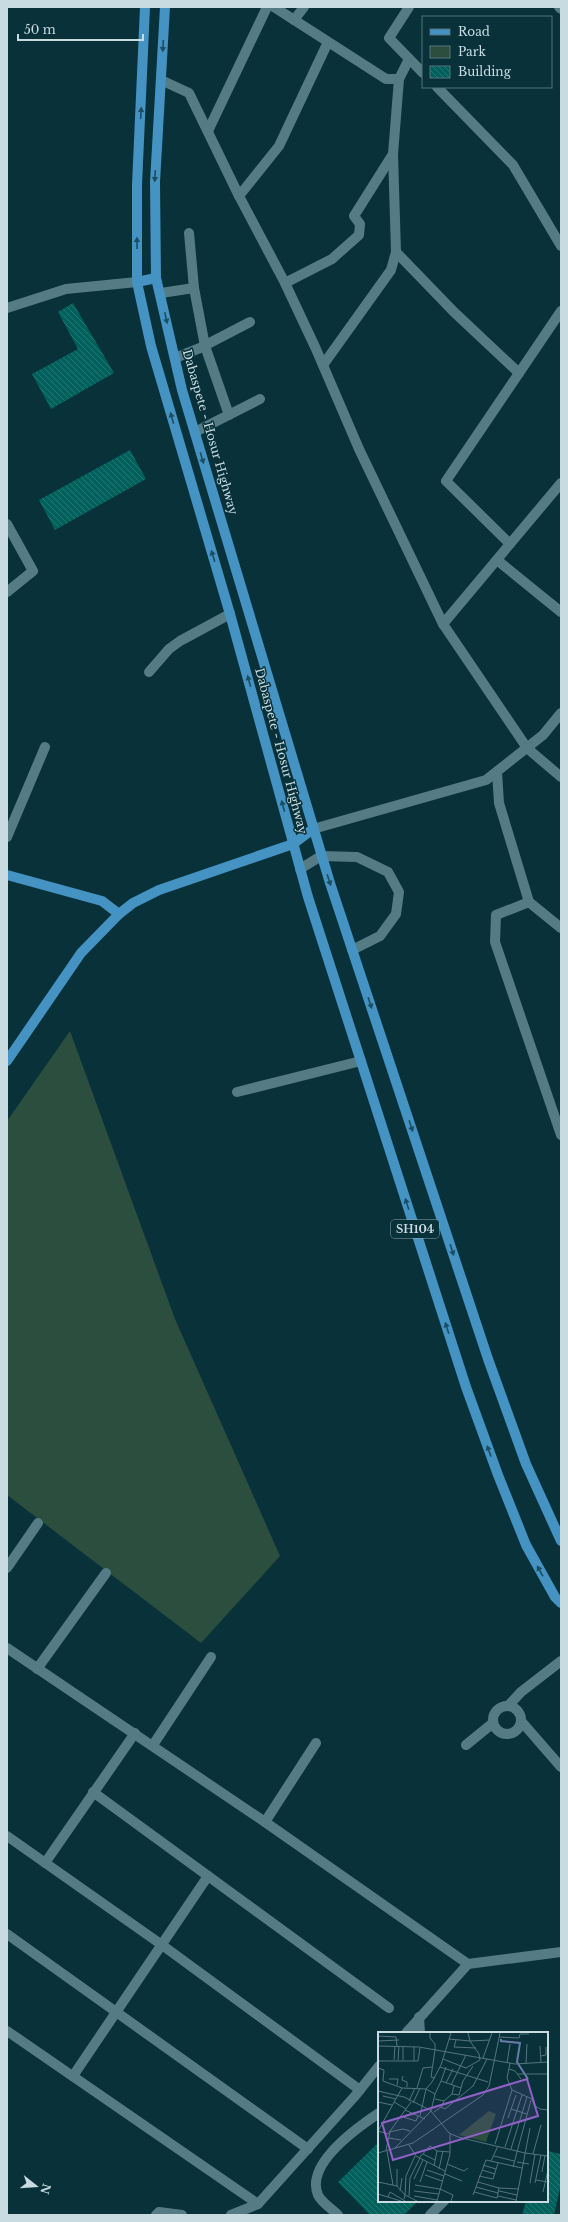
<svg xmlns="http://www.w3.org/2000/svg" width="568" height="2222" viewBox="0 0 568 2222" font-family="'Libre Baskerville',serif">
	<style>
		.park { fill: #2b4e3e }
		.building { fill: url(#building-back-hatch) }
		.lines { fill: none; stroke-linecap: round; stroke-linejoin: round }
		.minor { stroke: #557b85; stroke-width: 10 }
		.major { stroke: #4493c3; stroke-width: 10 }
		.oneway { fill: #1b4e63 }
		.labels { text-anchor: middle; stroke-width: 3; stroke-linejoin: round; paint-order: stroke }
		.shield { fill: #09313a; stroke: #8ea8af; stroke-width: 1 }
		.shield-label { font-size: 11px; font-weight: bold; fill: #c7dbe1 }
		.street-label { font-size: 12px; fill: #c7dbe1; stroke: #09313a }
		.inset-river { fill: none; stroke: #6b7aab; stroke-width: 2 }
		.inset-road { fill: none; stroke: #55757d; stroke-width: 1 }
		.view { fill: #9260c9; fill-opacity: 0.15; stroke: #9260c9; stroke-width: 2 }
		.inset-edge { fill: none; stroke: #c7dbe1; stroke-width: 2 }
	</style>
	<defs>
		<pattern id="building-back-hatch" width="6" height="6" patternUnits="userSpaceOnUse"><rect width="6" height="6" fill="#00605c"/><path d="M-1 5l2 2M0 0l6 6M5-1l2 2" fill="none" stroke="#247673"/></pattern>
	</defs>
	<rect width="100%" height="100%" fill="#09313a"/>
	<polygon class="park" points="70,1031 175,1319 280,1556 201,1643 7,1495 7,1121"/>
	<g class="building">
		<polygon points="73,303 114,373 51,409 32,374 78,349 58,312"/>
		<polygon points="130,450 146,479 55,530 39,500"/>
		<polygon points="379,2142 379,2201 418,2201 404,2215 370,2215 338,2182"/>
		<polygon points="547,2151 561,2154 561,2184 554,2215 522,2215 526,2201 547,2201"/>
	</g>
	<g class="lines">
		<g class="minor">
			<polyline points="274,7 386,79 399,79"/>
			<polyline points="409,7 389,38 423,73"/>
			<polyline points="559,7 561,9"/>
			<polyline points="294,20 304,7"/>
			<polyline points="161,80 189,93 239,196 285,283 316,349 359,449 443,624 527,748 561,777"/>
			<polyline points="437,87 513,165 561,246"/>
			<polyline points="208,131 267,7"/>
			<polyline points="239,196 279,146 328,42"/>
			<polyline points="189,233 194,288 205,346 229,415"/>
			<polyline points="396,252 454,312 519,373"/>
			<polyline points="285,283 332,259 359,235 360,224 354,216 393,154"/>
			<polyline points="161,293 194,288"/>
			<polyline points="7,308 66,289 137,282"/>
			<polyline points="175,358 200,348 250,322"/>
			<polyline points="323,365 391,270 396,252 393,154 399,79 409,59"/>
			<polyline points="195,432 260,399"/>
			<polyline points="7,524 33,571 7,592"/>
			<polyline points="510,544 446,481 561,311"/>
			<polyline points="497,560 561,612"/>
			<polyline points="443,624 561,483"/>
			<polyline points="149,672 169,649 180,641 230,614"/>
			<polyline points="497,772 499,803 529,902 561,928"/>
			<polyline points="313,829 486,780 543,735 561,713"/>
			<polyline points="7,837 45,747"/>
			<polyline points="300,869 321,856 357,857 388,872 399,892 396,914 380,936 352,950"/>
			<polyline points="529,902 496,915 495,942 561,1135"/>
			<polyline points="237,1092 361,1061"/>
			<polyline points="7,1568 38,1523"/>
			<polyline points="7,1648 265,1822 468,1964"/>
			<polyline points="37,1669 106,1573"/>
			<polyline points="508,1706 521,1692 561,1661"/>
			<circle cx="507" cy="1720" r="14"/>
			<polyline points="521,1721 561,1767"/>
			<polyline points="153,1745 211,1657"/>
			<polyline points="466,1745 493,1723"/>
			<polyline points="93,1792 389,2008"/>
			<polyline points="265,1822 316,1743"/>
			<polyline points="7,1836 162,1945 360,2090"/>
			<polyline points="45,1863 135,1733"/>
			<polyline points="7,1934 308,2149"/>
			<polyline points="419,2017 420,2033"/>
			<polyline points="7,2031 258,2204"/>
			<polyline points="406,2033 468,1964 561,1952"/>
			<polyline points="73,2076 208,1876"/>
			<polyline points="156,2215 159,2212 182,2215"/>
			<polyline points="231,2215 258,2204 355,2096 379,2066"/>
			<path d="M338 2215C332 2209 321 2202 318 2195 305 2164 358 2127 379 2113"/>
			<polyline points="430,2215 444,2201"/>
		</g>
		<g class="major">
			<polyline points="145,7 137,185 137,282 151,346 230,614 308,897 466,1387 498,1475 526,1545 555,1597 561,1603"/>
			<polyline points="165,7 155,182 156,278 182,390 330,883 488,1359 526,1464 561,1541"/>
			<polyline points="137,282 156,278"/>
			<polyline points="7,875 102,901 119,914"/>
			<polyline points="7,1061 81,953 119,914 133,903 159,890 293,844 313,829"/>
		</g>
	</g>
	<defs><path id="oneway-solid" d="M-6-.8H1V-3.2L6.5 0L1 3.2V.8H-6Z"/></defs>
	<g class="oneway">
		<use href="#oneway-solid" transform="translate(163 46) rotate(93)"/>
		<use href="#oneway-solid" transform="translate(141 113) rotate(-87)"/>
		<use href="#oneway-solid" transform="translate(155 176) rotate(93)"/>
		<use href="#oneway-solid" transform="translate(137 243) rotate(-90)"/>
		<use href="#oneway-solid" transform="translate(166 318) rotate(78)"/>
		<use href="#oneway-solid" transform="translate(172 418) rotate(-106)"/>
		<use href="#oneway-solid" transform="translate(202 458) rotate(73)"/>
		<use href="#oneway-solid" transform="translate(213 556) rotate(-107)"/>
		<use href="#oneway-solid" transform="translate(249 681) rotate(-105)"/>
		<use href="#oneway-solid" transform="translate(283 806) rotate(-105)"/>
		<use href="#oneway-solid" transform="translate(329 880) rotate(72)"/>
		<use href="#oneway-solid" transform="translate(370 1003) rotate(72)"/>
		<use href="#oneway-solid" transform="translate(411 1126) rotate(72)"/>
		<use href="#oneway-solid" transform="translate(407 1204) rotate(-108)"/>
		<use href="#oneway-solid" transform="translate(452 1250) rotate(72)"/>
		<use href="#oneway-solid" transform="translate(447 1328) rotate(-108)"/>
		<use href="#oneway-solid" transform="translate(489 1451) rotate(-110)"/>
		<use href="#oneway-solid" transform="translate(540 1571) rotate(-119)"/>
	</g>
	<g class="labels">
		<rect class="shield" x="391" y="1220" width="48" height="18" rx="3"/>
		<g class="shield-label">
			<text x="415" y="1233">SH104</text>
		</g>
		<g class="street-label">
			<text transform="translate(210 432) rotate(74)" y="4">Dabaspete - Hosur Highway</text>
			<text transform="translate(281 751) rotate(75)" y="4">Dabaspete - Hosur Highway</text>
		</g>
	</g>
	<g transform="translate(378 2032)">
		<rect width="170" height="170" fill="#09313a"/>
		<path d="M111 79 118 82 108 110 81 103Z" fill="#2b4e3e"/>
		<path class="inset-river" d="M123 7V9L142 11 139 30 150 47"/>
		<path class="inset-road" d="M52 1V6L57 12V18M90 1 92 9 112 8M0 4 18 5 19 14M121 5 141 6 142 2H151M78 8 76 15 98 16M0 9 21 8M0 14 41 15 137 32 170 30M162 14 163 31M36 15V29M163 24 168 23V15M105 26 114 1M65 27 88 36 102 28 101 22 92 9 71 7M16 28 17 14M20 28 21 14M25 28V15M0 29H40L42 16M129 31 132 12M132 31 129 46 134 58 154 67 156 73 162 77 170 78M148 32 149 12M62 35 110 50M0 36 6 38 5 49 24 56M131 37 137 39 143 47M140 42H170M25 44 24 48 29 50V55M57 46 53 45 57 18M11 47H20L19 53M63 49 68 35M68 51 75 37M73 53 88 23M39 56 45 36 55 35M0 59 26 65 52 78 63 91M57 62 63 49 83 56M74 62 81 63 85 49 95 34M5 64 18 67M31 69 37 56M66 69 74 62 76 54M0 70 14 73M16 70 28 77M33 70 10 102 0 99 24 56 48 57 54 50 63 33 73 1M35 71 42 56M63 75 67 77 95 54 109 27M133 77 149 82M27 78 47 87M56 80 63 75 66 69 57 67M22 84 38 89 40 84M130 86 138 63M63 91 71 101 80 105 147 121 170 124M11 100 25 97 32 99M11 106 23 108M117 112 134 58M31 113 38 124 67 139M127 115 144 63M17 116 53 79 57 62 48 57 42 84M133 117 149 65M8 118 12 100M9 119 15 153M0 121 35 111 105 63 111 54 122 1M45 122 57 128M155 122 163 93M37 124 28 144 27 163 39 169M116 124 136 129M41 126 52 114 59 119 72 120M113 129 120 114M139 130 151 132M69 132 86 139 90 136M105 133 118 137M56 134 59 119M135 135 153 68M19 137V154L27 163 26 167M61 137 65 119M49 138 66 144M104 138 117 142M164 140 167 123M67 142 84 149M47 143 64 149M101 144 115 147 120 131M36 147 45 128M158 148 170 150M0 150 19 154M42 150 49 130M152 151 157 122M157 151 163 123M37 153 62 157 75 163 73 169M98 155 120 161M121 156 141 157M22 159 24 146M36 159 61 162M121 159 139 163M96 160 119 166 121 156 100 150M165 160 170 138M0 162 23 169M95 163 108 128 144 136M31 164 32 146 42 126M36 164 59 168M120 164 138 168M10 165 12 160 27 169M59 169 72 122V102M138 169 152 96"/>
		<path class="view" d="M149 47 160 84 15 128 4 91Z"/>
		<rect width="170" height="170" class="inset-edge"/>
	</g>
	<rect width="568" height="2222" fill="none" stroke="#c7dbe1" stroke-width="16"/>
	<rect x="422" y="16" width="130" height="72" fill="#09313a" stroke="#55757d"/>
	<rect x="430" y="29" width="20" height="6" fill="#4493c3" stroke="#55757d"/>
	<text x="458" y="36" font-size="12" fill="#c7dbe1">Road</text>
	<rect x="430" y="46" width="20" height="12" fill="#2b4e3e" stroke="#55757d"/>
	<text x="458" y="56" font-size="12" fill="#c7dbe1">Park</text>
	<rect x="430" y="66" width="20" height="12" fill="url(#building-back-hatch)" stroke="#55757d"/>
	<text x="458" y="76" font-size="12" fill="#c7dbe1">Building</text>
	<g transform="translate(36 2186) rotate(107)" stroke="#09313a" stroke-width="3" paint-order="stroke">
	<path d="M0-3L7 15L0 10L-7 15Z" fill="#c7dbe1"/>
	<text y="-6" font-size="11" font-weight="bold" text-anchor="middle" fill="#c7dbe1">N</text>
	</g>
	<path d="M18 34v6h125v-6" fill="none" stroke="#c7dbe1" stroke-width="2"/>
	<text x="24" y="34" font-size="12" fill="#c7dbe1" stroke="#09313a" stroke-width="3" paint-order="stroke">50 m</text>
</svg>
